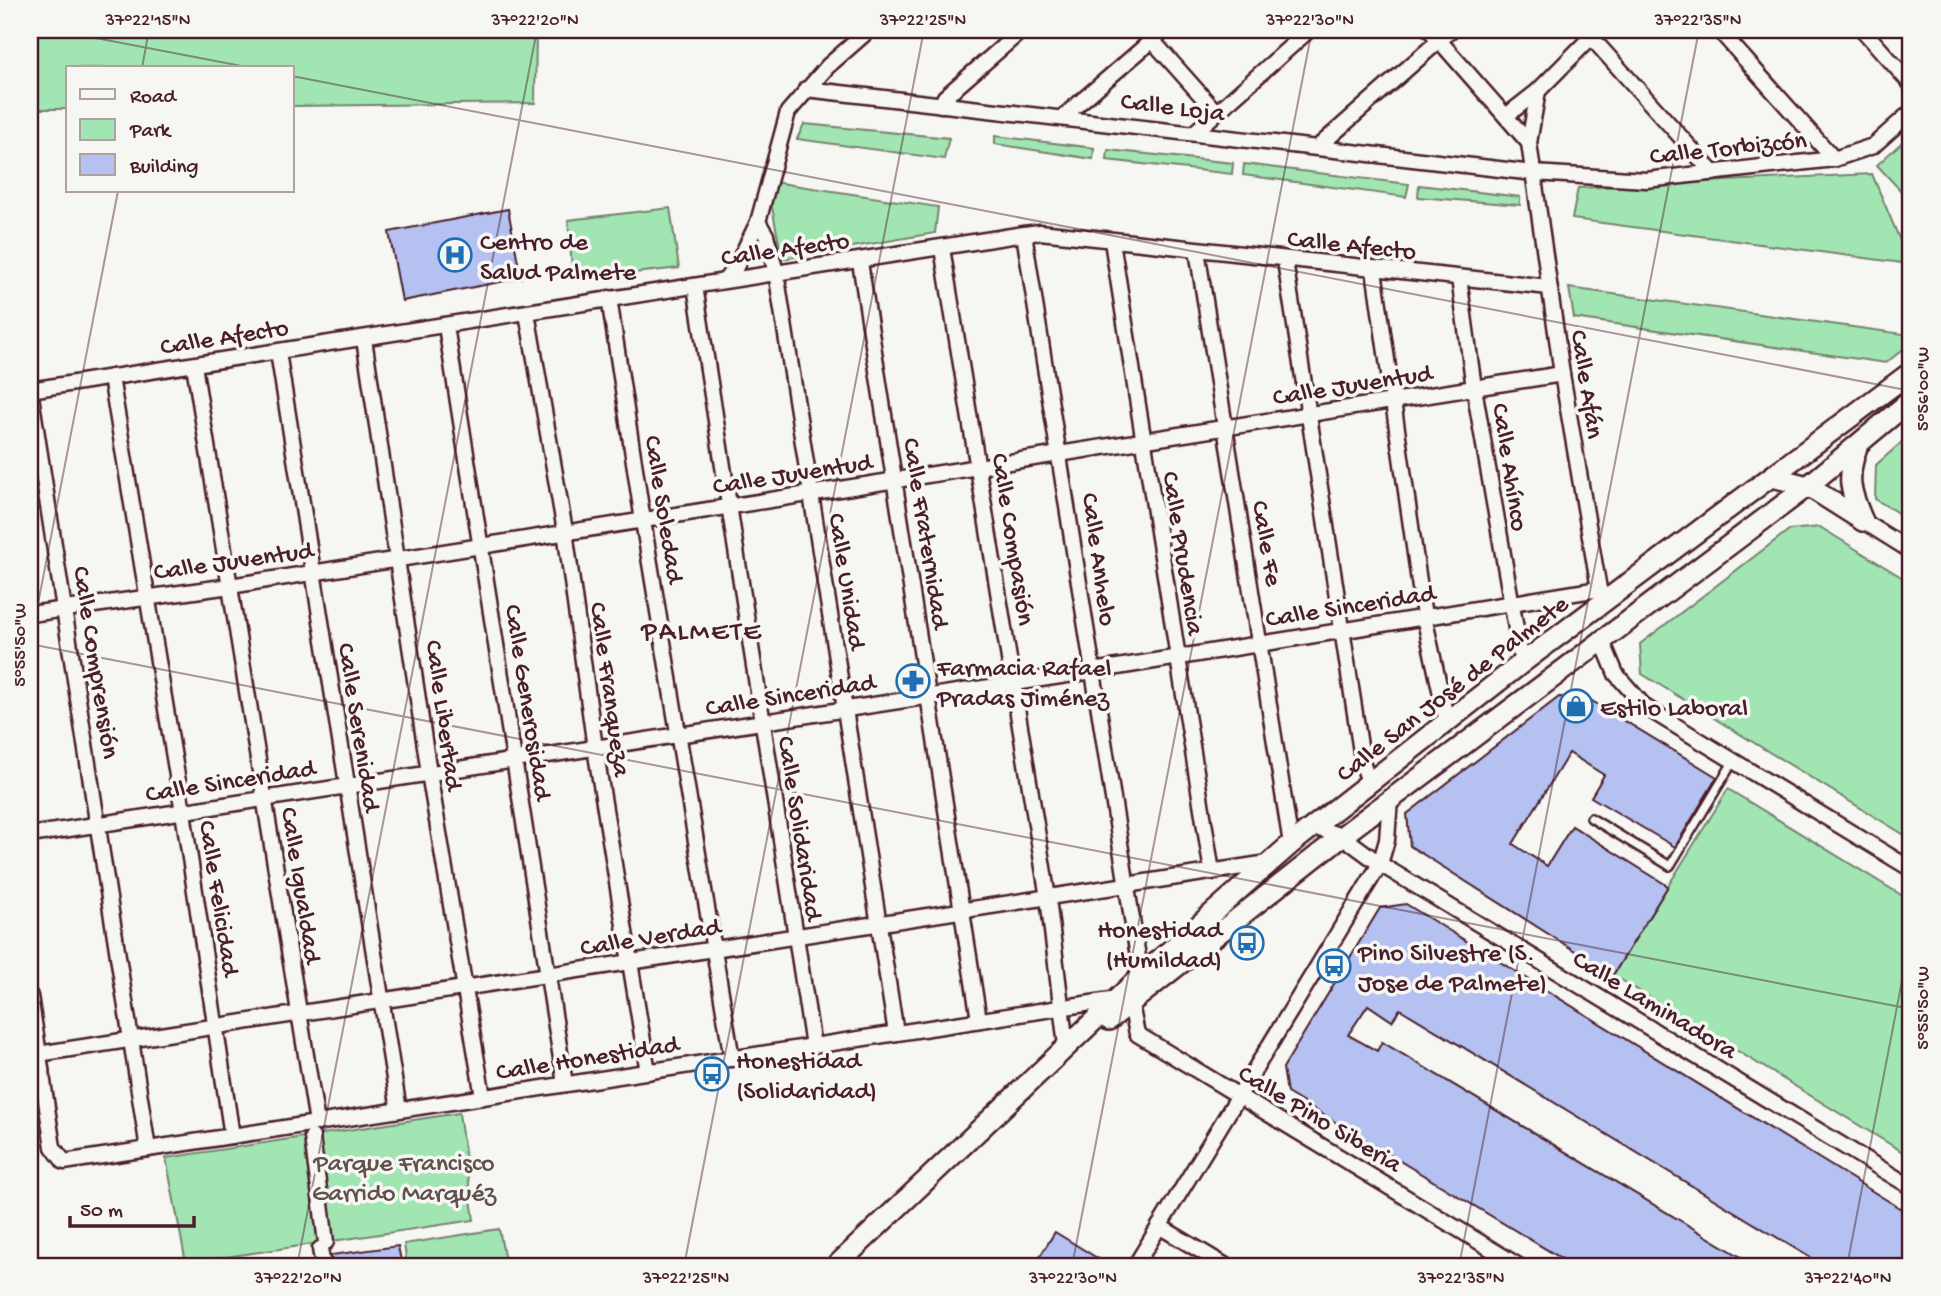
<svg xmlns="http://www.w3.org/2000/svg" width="1941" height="1296" viewBox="0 0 1941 1296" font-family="'Gochi Hand',sans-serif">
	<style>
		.green { fill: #a1e6b2; stroke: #76826e; stroke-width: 2 }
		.building { fill: #b4c1f1; stroke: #4a1f2b; stroke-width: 2 }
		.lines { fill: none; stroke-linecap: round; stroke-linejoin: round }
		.lane-casing { stroke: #4a1f2b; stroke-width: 12 }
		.street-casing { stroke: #4a1f2b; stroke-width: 19 }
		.secondary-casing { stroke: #4a1f2b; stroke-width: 24 }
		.lane { stroke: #f6f6f2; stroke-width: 7 }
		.street { stroke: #f6f6f2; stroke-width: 14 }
		.secondary { stroke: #f6f6f2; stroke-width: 19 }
		.ticks { fill: none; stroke: #4a1f2b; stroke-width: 2; stroke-opacity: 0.45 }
		.labels { text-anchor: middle; stroke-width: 7; stroke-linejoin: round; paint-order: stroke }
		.street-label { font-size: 26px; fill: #4a1f2b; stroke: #f6f6f2 }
		.poi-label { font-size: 26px; fill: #4a1f2b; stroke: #f6f6f2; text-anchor: start }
		.park-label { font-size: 26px; fill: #60514d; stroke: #f6f6f2 }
		.neighbourhood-label { font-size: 28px; letter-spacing: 2px; fill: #4a1f2b; stroke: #f6f6f2 }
		.neatline { fill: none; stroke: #4a1f2b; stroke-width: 2.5 }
		.ticks-label { font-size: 18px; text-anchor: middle; fill: #4a1f2b }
	</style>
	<rect width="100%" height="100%" fill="#f6f6f2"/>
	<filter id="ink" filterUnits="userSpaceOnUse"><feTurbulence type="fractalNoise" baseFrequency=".0143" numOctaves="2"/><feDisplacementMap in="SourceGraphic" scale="14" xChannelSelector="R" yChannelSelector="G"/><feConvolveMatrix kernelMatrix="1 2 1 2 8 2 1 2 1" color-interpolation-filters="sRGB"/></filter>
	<g filter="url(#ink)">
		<g class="green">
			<polygon points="30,30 536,30 535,103 292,106 292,68 68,68 68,109 30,109"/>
			<polygon points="804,124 949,138 944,159 797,139"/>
			<polygon points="1911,134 1911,202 1877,165"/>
			<polygon points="995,136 1094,148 1093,159 995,144"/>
			<polygon points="1108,150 1233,163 1232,174 1107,160"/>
			<polygon points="1244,164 1409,184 1406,197 1243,175"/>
			<polygon points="1872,174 1910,264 1572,219 1578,188"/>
			<polygon points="767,181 938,207 935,233 782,259"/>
			<polygon points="1419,185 1520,197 1520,205 1418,197"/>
			<polygon points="670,208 679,268 573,280 568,220"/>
			<polygon points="1569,288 1911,335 1911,343 1886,363 1574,318"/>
			<polygon points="1911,434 1911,521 1875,499 1876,465"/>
			<polygon points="1820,527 1911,583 1911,839 1642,674 1640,644 1789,530"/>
			<polygon points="1728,789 1911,901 1911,1157 1613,975"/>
			<polygon points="459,1113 474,1220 186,1263 166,1158"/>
			<polygon points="499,1229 506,1266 407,1266 404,1244"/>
		</g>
		<g class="building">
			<polygon points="508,209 521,278 402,301 389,232"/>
			<polygon points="1559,697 1587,698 1717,777 1675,847 1591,797 1604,775 1569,753 1513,844 1547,866 1572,826 1668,886 1613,975 1410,846 1407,814"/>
			<polygon points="1406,904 1911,1215 1911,1266 1824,1266 1400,1009 1392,1021 1368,1005 1348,1035 1377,1051 1382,1042 1756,1266 1574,1266 1287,1093 1283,1068 1380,908"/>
			<polygon points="1055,1232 1110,1266 1034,1266"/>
			<polygon points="398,1246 402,1266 332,1266 331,1255"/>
		</g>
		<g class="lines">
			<defs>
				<polyline id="lane" points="1591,818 1670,866 1733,762"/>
				<g id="street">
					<polyline points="1143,30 1216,112"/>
					<polyline points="1430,30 1529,143"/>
					<polyline points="1719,30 1834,159"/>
					<polyline points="1863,30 1911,84"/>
					<polyline points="1590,36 1713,173"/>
					<polyline points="806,89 1534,173 1646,180 1834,159 1873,146 1911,112"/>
					<polyline points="1538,91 1529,143 1562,374 1599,589 1603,597"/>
					<polyline points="941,105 945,97 1022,30"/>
					<polyline points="1506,116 1538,91 1598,30"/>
					<polyline points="1063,117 1164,30"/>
					<polyline points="1195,132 1309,30"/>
					<polyline points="1318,147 1451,30"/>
					<polyline points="758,222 766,235 776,272 896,1033"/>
					<polyline points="1024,234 1141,976"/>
					<polyline points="1112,241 1212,872"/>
					<polyline points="942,248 1048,898 1066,1046"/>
					<polyline points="1197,250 1291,844"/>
					<polyline points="1285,261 1363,765 1369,782"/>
					<polyline points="860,262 979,1020"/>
					<polyline points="1374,270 1424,616 1447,722"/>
					<polyline points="1459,278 1474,388 1522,663"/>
					<polyline points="725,280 735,269 758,222 788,112 828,66 869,30"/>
					<polyline points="695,286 813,1046"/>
					<polyline points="609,298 643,521 732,1059"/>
					<polyline points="527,313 565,531 595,748 648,1072"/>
					<polyline points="446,326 565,1084"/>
					<polyline points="364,339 429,773 483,1097"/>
					<polyline points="278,352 399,1110"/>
					<polyline points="194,365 317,1123"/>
					<polyline points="111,377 183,812 232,1136"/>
					<polyline points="30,390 1024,234 1040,232 1549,287"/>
					<polyline points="30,390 148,1149"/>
					<polyline points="1863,521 1911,551"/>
					<polyline points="30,614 230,586 1562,374"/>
					<polyline points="1601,638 1616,674 1645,707 1911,869"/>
					<polyline points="1313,827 1342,836 1380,864 1911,1187"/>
					<polyline points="30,835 1093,671 1599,589"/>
					<polyline points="30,996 53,1147 64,1162 1117,999 1131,1004 1137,1034 1519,1266"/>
					<polyline points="38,1054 1268,863"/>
					<polyline points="312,1137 326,1242"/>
					<polyline points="1159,1226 1226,1266"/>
					<polyline points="320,1249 323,1266"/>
					<polyline points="1135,1266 1380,864 1387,840 1390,799"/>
				</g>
				<g id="secondary">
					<path d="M1857 447C1846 479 1850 491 1863 521"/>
					<polyline points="1772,477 1808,486 1863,521"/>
					<polyline points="1109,1020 1342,836 1808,486 1911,400"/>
					<polyline points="836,1266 1141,976 1291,844 1522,663 1911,372"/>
				</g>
			</defs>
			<use href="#lane" class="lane-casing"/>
			<use href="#street" class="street-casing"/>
			<use href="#secondary" class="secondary-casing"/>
			<use href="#lane" class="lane"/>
			<use href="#street" class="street"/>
			<use href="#secondary" class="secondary"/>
		</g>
	</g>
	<path class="ticks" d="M54 30 252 68M142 68 149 30M292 76 1911 391M30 644 1911 1009M30 645 118 191M30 1262 51 1266M297 1266 537 30M684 1266 924 30M1072 1266 1312 30M1459 1266 1699 30M1847 1266 1911 934"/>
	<defs>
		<symbol id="hospital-ring" viewBox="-11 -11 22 22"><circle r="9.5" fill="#f6f6f2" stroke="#1f6fb2" stroke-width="1.5"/><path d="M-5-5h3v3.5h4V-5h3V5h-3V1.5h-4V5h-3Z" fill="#1f6fb2"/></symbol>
		<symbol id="pharmacy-ring" viewBox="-11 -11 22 22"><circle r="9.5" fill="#f6f6f2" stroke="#1f6fb2" stroke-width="1.5"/><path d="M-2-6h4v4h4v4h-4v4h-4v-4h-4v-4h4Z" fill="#1f6fb2"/></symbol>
		<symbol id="shop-ring" viewBox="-11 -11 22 22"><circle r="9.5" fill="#f6f6f2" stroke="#1f6fb2" stroke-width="1.5"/><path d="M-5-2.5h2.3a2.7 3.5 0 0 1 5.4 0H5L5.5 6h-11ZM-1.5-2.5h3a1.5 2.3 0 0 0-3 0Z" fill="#1f6fb2"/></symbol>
		<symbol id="bus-ring" viewBox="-11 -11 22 22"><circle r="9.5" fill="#f6f6f2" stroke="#1f6fb2" stroke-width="1.5"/><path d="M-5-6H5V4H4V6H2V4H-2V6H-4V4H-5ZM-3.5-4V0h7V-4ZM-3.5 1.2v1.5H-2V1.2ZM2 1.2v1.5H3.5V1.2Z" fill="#1f6fb2"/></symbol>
	</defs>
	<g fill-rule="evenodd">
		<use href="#hospital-ring" x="436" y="236" width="38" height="38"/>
		<use href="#pharmacy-ring" x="894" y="662" width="38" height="38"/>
		<use href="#shop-ring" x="1557" y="687" width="38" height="38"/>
		<use href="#bus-ring" x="1228" y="924" width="38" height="38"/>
		<use href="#bus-ring" x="1315" y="947" width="38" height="38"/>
		<use href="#bus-ring" x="693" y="1055" width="38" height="38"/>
	</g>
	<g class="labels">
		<g class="street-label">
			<text transform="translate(1173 105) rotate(7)" y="9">Calle Loja</text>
			<text transform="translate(1728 146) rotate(-6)" y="9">Calle Torbizcón</text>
			<text transform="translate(1352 243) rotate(6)" y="9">Calle Afecto</text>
			<text transform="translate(785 247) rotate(-8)" y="9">Calle Afecto</text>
			<text transform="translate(224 335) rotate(-9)" y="9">Calle Afecto</text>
			<text transform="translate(1352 383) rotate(-9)" y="9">Calle Juventud</text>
			<text transform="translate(1589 384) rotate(81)" y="9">Calle Afán</text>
			<text transform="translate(1512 467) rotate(81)" y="9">Calle Ahínco</text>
			<text transform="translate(792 472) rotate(-9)" y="9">Calle Juventud</text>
			<text transform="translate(666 509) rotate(81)" y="9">Calle Soledad</text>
			<text transform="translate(928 533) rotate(81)" y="9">Calle Fraternidad</text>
			<text transform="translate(1015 539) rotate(81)" y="9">Calle Compasión</text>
			<text transform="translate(1269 543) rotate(80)" y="9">Calle Fe</text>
			<text transform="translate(1185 553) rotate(81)" y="9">Calle Prudencia</text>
			<text transform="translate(233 559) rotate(-8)" y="9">Calle Juventud</text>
			<text transform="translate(1101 559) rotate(82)" y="9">Calle Anhelo</text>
			<text transform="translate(849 581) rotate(81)" y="9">Calle Unidad</text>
			<text transform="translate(1350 604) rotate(-9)" y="9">Calle Sinceridad</text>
			<text transform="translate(98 662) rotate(81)" y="9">Calle Comprensión</text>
			<text transform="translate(1451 687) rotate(-38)" y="9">Calle San José de Palmete</text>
			<text transform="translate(612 689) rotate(82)" y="9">Calle Franqueza</text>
			<text transform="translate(790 693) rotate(-9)" y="9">Calle Sinceridad</text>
			<text transform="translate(530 702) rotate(81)" y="9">Calle Generosidad</text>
			<text transform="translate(446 715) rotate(82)" y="9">Calle Libertad</text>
			<text transform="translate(361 727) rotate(81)" y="9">Calle Serenidad</text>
			<text transform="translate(230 779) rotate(-9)" y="9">Calle Sinceridad</text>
			<text transform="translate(802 828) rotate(81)" y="9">Calle Solidaridad</text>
			<text transform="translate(303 885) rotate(81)" y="9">Calle Igualdad</text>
			<text transform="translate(221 898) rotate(81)" y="9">Calle Felicidad</text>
			<text transform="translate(650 935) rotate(-9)" y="9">Calle Verdad</text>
			<text transform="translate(1656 1003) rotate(31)" y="9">Calle Laminadora</text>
			<text transform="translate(587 1056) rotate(-9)" y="9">Calle Honestidad</text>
			<text transform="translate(1321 1117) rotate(31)" y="9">Calle Pino Siberia</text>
		</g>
		<g class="poi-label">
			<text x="480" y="249">Centro de<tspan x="480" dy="30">Salud Palmete</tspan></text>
			<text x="937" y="675">Farmacia Rafael<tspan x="937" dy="30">Pradas Jiménez</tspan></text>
			<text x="1600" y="715">Estilo Laboral</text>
			<text x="1222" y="937" text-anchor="end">Honestidad<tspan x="1222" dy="30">(Humildad)</tspan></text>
			<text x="1358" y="960">Pino Silvestre (S.<tspan x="1358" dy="30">Jose de Palmete)</tspan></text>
			<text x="736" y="1068">Honestidad<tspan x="736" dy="30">(Solidaridad)</tspan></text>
		</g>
		<g class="park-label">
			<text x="404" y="1170">Parque Francisco<tspan x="404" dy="30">Garrido Marquéz</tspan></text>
		</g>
		<g class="neighbourhood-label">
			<text x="702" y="639">PALMETE</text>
		</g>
	</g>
	<rect width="1941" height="1296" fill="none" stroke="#f6f6f2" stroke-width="77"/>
	<rect x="66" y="66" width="228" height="126" fill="#f6f6f2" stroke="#b1a0a2" stroke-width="2"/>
	<rect x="80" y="89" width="35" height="10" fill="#f6f6f2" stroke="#b1a0a2" stroke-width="2"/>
	<text x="130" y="102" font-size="21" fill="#4a1f2b">Road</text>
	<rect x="80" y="119" width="35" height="21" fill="#a1e6b2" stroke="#b1a0a2" stroke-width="2"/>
	<text x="130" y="136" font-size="21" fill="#4a1f2b">Park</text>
	<rect x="80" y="154" width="35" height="21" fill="#b4c1f1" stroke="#b1a0a2" stroke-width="2"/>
	<text x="130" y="172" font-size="21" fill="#4a1f2b">Building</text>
	<path d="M70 1216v10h124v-10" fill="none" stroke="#4a1f2b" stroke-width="3.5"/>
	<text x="80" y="1216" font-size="21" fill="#4a1f2b" stroke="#f6f6f2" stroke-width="5" paint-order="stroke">50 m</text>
	<rect x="38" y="38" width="1864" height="1220" class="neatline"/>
	<g class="ticks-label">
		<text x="148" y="25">37°22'15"N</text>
		<text x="535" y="25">37°22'20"N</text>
		<text x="923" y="25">37°22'25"N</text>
		<text x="1310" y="25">37°22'30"N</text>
		<text x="1698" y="25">37°22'35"N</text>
		<text transform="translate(1922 389) rotate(-90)" y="6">5°56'00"W</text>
		<text transform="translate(19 645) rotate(-90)" y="6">5°55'50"W</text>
		<text transform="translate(1922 1008) rotate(-90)" y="6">5°55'50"W</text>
		<text x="298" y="1283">37°22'20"N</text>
		<text x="686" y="1283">37°22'25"N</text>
		<text x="1073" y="1283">37°22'30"N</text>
		<text x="1461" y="1283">37°22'35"N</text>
		<text x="1848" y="1283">37°22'40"N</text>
	</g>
</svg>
